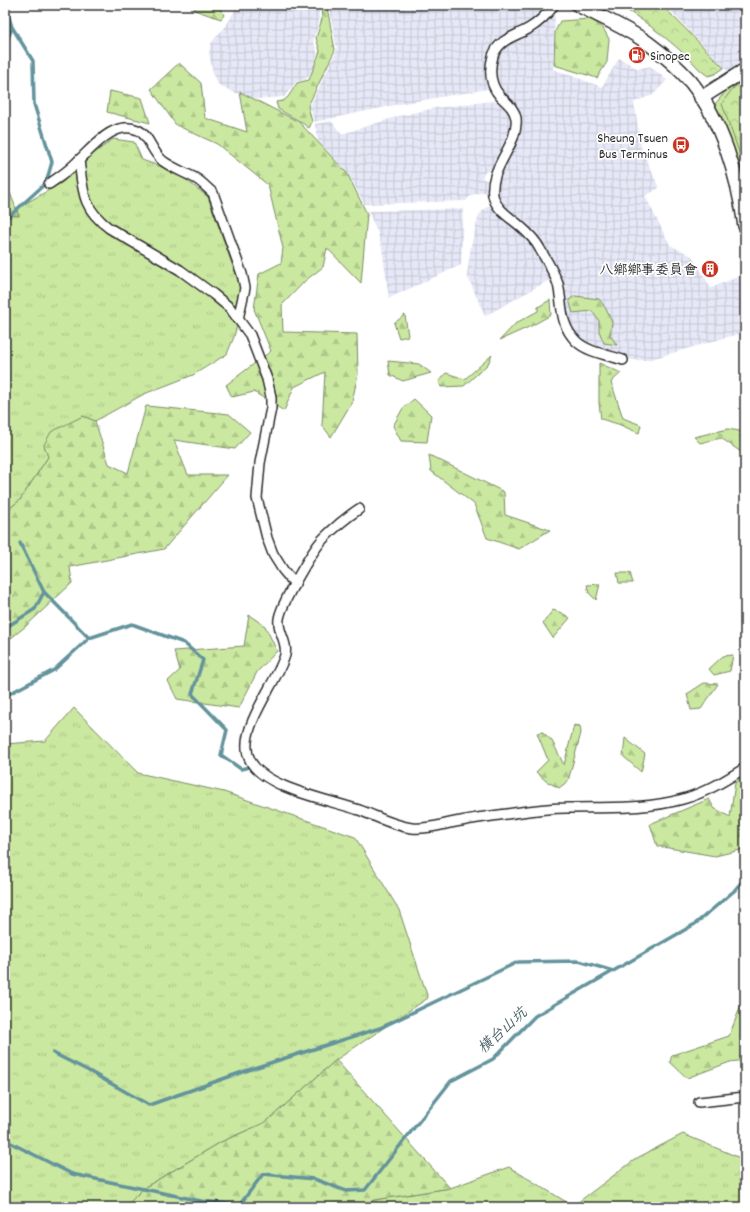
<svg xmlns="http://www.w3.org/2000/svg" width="750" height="1212" viewBox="0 0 750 1212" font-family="Dekko,'LXGW WenKai TC',sans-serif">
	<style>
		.industrial { fill: url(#industrial-grid) }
		.grass { fill: url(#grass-tufts); stroke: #7a8a66 }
		.forest { fill: url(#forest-firs); stroke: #7a8a66 }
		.park { fill: url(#park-crowns); stroke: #7a8a66 }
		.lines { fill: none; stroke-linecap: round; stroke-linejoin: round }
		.stream { stroke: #64939c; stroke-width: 3.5 }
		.street-casing { stroke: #2b2b2b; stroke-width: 12 }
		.secondary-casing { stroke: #2b2b2b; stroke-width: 16 }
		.street { stroke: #fff; stroke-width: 9 }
		.secondary { stroke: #fff; stroke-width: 13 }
		.labels { text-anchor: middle; stroke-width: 3.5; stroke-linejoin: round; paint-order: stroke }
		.poi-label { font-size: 14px; fill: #2b2b2b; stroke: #fff; text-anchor: end }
		.water-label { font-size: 15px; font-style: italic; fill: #485f63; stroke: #fff }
	</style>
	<defs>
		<pattern id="industrial-grid" width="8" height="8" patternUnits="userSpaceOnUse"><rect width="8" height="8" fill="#e7e8f7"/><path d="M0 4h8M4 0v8" fill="none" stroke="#c6c7d4"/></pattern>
		<pattern id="grass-tufts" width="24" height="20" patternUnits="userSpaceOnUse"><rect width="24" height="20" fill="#cae8a0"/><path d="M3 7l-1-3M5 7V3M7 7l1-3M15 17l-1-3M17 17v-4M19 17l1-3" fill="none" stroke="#aec78a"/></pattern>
		<pattern id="forest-firs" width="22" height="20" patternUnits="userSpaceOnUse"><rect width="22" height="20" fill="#cae8a0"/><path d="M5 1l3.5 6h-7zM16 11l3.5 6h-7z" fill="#aec78a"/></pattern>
		<pattern id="park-crowns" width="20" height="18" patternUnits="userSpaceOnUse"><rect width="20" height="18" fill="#cae8a0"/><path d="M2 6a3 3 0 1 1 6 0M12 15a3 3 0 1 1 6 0" fill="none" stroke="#aec78a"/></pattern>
	</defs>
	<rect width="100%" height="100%" fill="#fff"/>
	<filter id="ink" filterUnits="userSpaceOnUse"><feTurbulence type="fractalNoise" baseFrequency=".025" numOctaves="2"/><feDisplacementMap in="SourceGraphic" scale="8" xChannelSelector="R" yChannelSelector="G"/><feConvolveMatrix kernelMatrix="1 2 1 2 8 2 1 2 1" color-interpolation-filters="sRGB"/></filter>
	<g filter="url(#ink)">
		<g class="industrial">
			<polygon points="238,5 316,5 319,8 319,24 313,39 317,53 313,71 309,76 305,80 296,82 284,97 258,99 248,98 224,88 218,84 214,77 209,53 211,44 215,38 226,26"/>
			<polygon points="329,5 529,5 543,11 539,17 527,25 497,39 488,54 486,66 488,89 405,103 314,122 310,106 337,50"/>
			<polygon points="665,5 745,5 745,66 731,75"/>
			<polygon points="555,16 553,69 602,87 619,58 638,69 650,66 667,80 653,95 634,102 641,147 659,188 645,196 670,245 692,256 711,288 742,275 745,300 745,332 648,360 631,360 583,342 571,329 566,319 565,292 558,277 529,231 502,204 498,196 498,187 502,168 520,118 517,108 498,89 493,70 502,45"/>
			<polygon points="492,101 499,102 507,110 511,121 511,131 494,169 485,172 483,175 483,179 489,181 489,191 472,195 468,198 466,201 364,204 348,173 318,141 315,124 331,121 342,134 399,116 435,108"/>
			<polygon points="489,205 497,209 537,248 551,279 485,316 467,275 471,245 479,215"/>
			<polygon points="463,209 461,265 389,298 382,248 378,234 368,211"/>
		</g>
		<g class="grass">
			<polygon points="113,139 134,142 142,160 176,172 208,197 244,297 234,337 227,354 193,375 144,394 95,421 83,416 44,445 48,457 20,500 5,512 5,215 63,182 88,158"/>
			<polygon points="74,708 138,773 224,792 355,837 399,910 428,998 336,1060 266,1122 221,1142 144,1188 125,1207 5,1207 5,744 45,741"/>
			<polygon points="683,1134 745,1160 745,1207 360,1207 375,1200 450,1188 509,1167 573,1206 637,1158"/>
		</g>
		<g class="forest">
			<polygon points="196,5 218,5 224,15 221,19 194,10"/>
			<polygon points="327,7 335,50 308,106 312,122 309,128 301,122 278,109 276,102 283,101 288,97 297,83 309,80 320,51 316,38 322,19 321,8"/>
			<polygon points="591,19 603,28 609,39 607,62 597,78 554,65 555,32 560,21"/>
			<polygon points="179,63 201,83 205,118 247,132 240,92 299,122 347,173 367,214 361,283 327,248 323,267 306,280 282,305 283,332 357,334 358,374 352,402 331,437 322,425 325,372 294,387 284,411 254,392 232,397 226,385 271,351 254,309 259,274 281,263 283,248 268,185 217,144 176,125 151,89"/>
			<polygon points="745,79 745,169 734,166 715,104 725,92"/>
			<polygon points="110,91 142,98 150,123 107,112"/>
			<polygon points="5,184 7,185 19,216 5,215"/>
			<polygon points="575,296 599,299 606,309 612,322 610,335 617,345 604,343 599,331 599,321 592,311 573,313 569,300"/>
			<polygon points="550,300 551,315 531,326 500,340 516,323 538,311 538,307"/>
			<polygon points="405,315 408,336 399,338 394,323"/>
			<polygon points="492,355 488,364 464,386 441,387 439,381 446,373 465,379"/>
			<polygon points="388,361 419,364 431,373 403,381 390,375"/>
			<polygon points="599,363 621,373 611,382 623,418 641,425 639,433 618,424 601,419 599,403"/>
			<polygon points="414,399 431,415 427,442 401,441 393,426 403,408"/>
			<polygon points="146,406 229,414 250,432 235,449 174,440 188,475 228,475 164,549 70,567 72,583 26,626 5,643 5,512 20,500 48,457 44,445 51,432 83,416 95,421 109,464 128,473"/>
			<polygon points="728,429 745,432 741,452 721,438 700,443 694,437"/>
			<polygon points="429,455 504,492 505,515 550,530 519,549 487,538 474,504 431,471"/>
			<polygon points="617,573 630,573 633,583 619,583"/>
			<polygon points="600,584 596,600 589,593 587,585"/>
			<polygon points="553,610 562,613 570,618 553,638 543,623"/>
			<polygon points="249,615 265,626 277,651 257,672 239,708 177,699 168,681 180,670 174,651 244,646"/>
			<polygon points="733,655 730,671 714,675 709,669 723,656"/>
			<polygon points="704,683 718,684 701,709 691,710 687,694"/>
			<polygon points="574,725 580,726 581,733 568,781 559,788 546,781 536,772 548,760 537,733 543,732 552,741 564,765"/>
			<polygon points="625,738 645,754 641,772 623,756"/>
			<polygon points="745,776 745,849 715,856 657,846 650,824 709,799 714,808 730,817 735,783"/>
			<polygon points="745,995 745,1060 730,1062 687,1078 670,1062 672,1055 729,1036"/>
			<polygon points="336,1060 450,1188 375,1200 360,1207 125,1207 144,1188 221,1142 266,1122"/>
		</g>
		<g class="park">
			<path d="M618 5H662L724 68 715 74 708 76C698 70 692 60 683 53 663 35 641 18 618 5Z"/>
			<path d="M745 79V171L743 163 722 104C728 93 735 86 745 79Z"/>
		</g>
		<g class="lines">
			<g class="stream">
				<polyline points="5,45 12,28"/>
				<polyline points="5,220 46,183 52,162 34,104 33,61 12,27 5,5"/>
				<polyline points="20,543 44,592 89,638"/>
				<polyline points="5,628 35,609 44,592"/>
				<polyline points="5,696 54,670 89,638 132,624 184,643 203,660 192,694 227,730 221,755 241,769 253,766"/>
				<polyline points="53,1053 87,1070 149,1105 254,1068 380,1028 518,962 579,961 613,971"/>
				<polyline points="5,1140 72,1174 201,1201 239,1205"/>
				<polyline points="238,1207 263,1174 314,1179 346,1191 365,1190 451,1081 493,1059 535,1016 695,924 734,891 745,878"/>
			</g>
			<defs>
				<g id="street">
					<path d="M554 5C548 14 537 24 528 29 514 37 499 39 493 56 489 70 490 85 500 96 507 103 514 108 516 118 519 145 489 167 493 195 495 209 511 218 520 226 527 232 536 241 540 249 546 260 554 272 558 284 563 305 559 324 576 341 587 352 608 355 623 360"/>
					<path d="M79 160C83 191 82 208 109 228L180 270 213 294 230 308 250 335 267 379 271 397V408L260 463 257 498 267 538 273 554 283 570 295 584"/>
					<path d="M49 184C58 178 67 172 75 164 91 150 113 119 138 130 149 135 152 153 163 161 172 168 184 172 195 178 202 182 207 188 213 193L242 274 245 288 238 319"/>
					<path d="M359 509C347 517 334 528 324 538 313 549 281 604 279 619 277 632 288 641 285 655 277 684 235 731 250 760 263 788 330 800 359 810 376 816 394 826 412 828 429 830 445 823 461 821 481 817 501 815 521 812 536 810 551 808 566 808 606 807 644 810 683 799 705 793 726 780 745 768"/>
					<polyline points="699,1102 745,1097"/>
				</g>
				<g id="secondary">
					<path d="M578 5C601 17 627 28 648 43 663 54 679 68 691 82 722 121 738 177 745 226"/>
					<polyline points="701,98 745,70"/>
				</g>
			</defs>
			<use href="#street" class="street-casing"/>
			<use href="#secondary" class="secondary-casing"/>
			<use href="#street" class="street"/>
			<use href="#secondary" class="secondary"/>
		</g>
	</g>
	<defs>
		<symbol id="fuel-disc" viewBox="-11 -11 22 22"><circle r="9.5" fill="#c8321e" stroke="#fff"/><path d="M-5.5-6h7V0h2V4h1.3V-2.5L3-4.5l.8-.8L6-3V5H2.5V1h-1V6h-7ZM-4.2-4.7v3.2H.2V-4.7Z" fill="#fff"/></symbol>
		<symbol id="bus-disc" viewBox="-11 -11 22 22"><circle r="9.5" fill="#c8321e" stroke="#fff"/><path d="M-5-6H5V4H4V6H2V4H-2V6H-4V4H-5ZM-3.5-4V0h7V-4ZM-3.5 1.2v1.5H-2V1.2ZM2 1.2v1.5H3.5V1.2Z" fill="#fff"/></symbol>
		<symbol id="building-disc" viewBox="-11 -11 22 22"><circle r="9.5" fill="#c8321e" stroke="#fff"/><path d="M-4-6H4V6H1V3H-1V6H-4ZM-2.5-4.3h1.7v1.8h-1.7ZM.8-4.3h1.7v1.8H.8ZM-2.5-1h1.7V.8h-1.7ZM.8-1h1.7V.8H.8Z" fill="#fff"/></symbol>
	</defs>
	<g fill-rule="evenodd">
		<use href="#fuel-disc" x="627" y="45" width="20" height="20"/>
		<use href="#bus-disc" x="671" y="135" width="20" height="20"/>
		<use href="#building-disc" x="700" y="259" width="20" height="20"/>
	</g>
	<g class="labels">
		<g class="poi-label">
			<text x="650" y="60" text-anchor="start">Sinopec</text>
			<text x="668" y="142">Sheung Tsuen<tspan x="668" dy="16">Bus Terminus</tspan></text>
			<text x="697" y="274">八鄉鄉事委員會</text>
		</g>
		<g class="water-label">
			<text transform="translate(502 1030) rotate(-42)" y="5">橫台山坑</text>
		</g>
	</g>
	<rect width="750" height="1212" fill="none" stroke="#fff" stroke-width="20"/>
	<rect x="10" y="10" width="730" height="1192" fill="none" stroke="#2b2b2b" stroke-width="1.5" filter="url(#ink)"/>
</svg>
